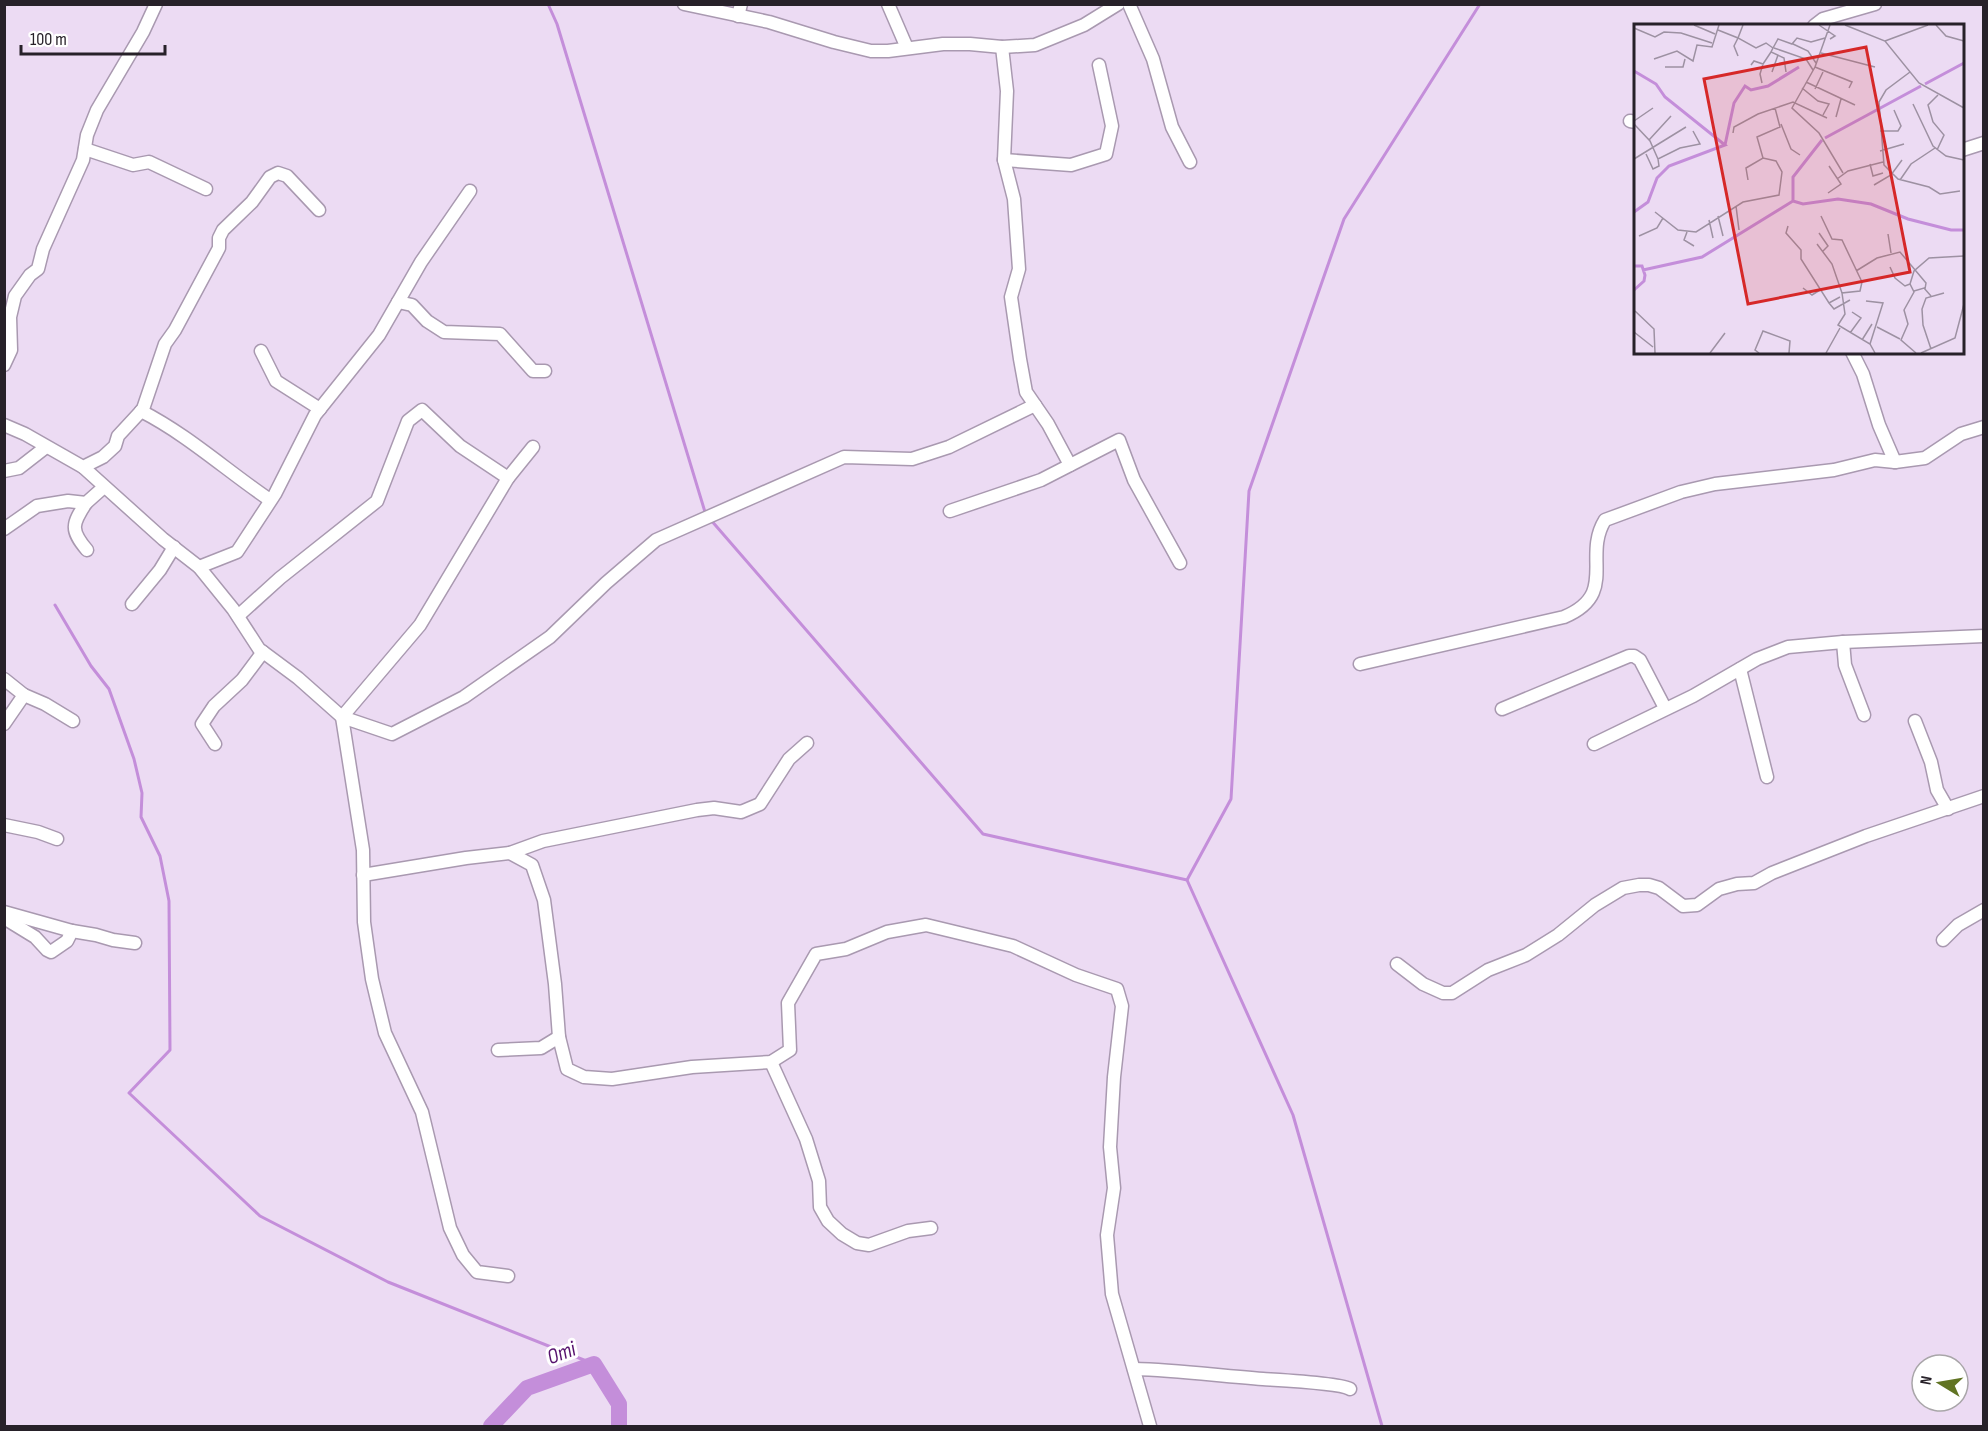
<svg xmlns="http://www.w3.org/2000/svg" width="1988" height="1431" viewBox="0 0 1988 1431" font-family="'Sofia Sans Condensed',sans-serif">
	<style>
		.lines { fill: none; stroke-linecap: round; stroke-linejoin: round }
		.stream { stroke: #c48eda; stroke-width: 3 }
		.river { stroke: #c48eda; stroke-width: 16 }
		.minor-casing { stroke: #a999b0; stroke-width: 15 }
		.minor { stroke: #fff; stroke-width: 12 }
		.labels { text-anchor: middle; stroke-width: 6; stroke-linejoin: round; paint-order: stroke }
		.water-label { font-size: 22px; font-style: italic; fill: #56116d; stroke: #fff }
		.inset-river { fill: none; stroke: #c48eda; stroke-width: 3 }
		.inset-road { fill: none; stroke: #9d91a2; stroke-width: 1.5 }
		.view { fill: #d62828; fill-opacity: 0.15; stroke: #d62828; stroke-width: 3 }
		.inset-edge { fill: none; stroke: #272129; stroke-width: 3 }
	</style>
	<rect width="100%" height="100%" fill="#ecdbf3"/>
	<g class="lines">
		<g class="stream">
			<polyline points="548,4 557,24 705,512"/>
			<polyline points="710,519 983,834 1187,880 1293,1115 1382,1426"/>
			<polyline points="55,605 91,666 109,689 134,759 142,793 141,817 160,856 169,901 170,1050 129,1093 260,1216 388,1282 594,1364"/>
			<polyline points="1187,880 1231,799 1249,491 1344,219 1480,4"/>
		</g>
		<polyline class="river" points="491,1426 527,1388 594,1364 619,1404 619,1426"/>
		<defs>
			<g id="minor">
				<polyline points="684,4 769,22 834,42 871,51 888,51 943,44 970,44 1002,47 1035,45 1084,25 1118,4"/>
				<polyline points="888,4 907,48"/>
				<polyline points="1129,4 1153,59 1172,127 1190,162"/>
				<polyline points="738,16 741,4"/>
				<polyline points="1814,26 1823,19 1875,4"/>
				<polyline points="1002,47 1007,91 1004,160 1014,199 1019,269 1011,297 1020,359 1026,392 1048,424 1070,465"/>
				<polyline points="1630,121 1636,122"/>
				<polyline points="85,149 133,165 149,162 206,189"/>
				<polyline points="1962,150 1984,143"/>
				<polyline points="1004,160 1071,165 1106,154 1112,126 1099,65"/>
				<polyline points="398,302 412,305 427,321 444,332 500,334 533,371 545,371"/>
				<polyline points="261,351 276,381 320,409"/>
				<polyline points="1852,352 1863,374 1879,425 1895,462"/>
				<polyline points="4,365 11,350 10,317 15,296 30,275 38,269 43,249 83,160 87,135 97,110 143,32 156,4"/>
				<path d="M141 411C188 435 227 471 270 500"/>
				<polyline points="4,425 25,434 83,467 103,457 115,446 118,436 143,409 165,344 175,330 219,248 219,238 223,230 252,202 270,177 278,173 287,176 319,210"/>
				<polyline points="83,467 163,539 199,567 233,609 259,649 298,678 342,717 392,734 464,697 550,637 606,583 656,540 844,457 912,459 949,447 1035,405"/>
				<polyline points="4,471 19,468 46,447"/>
				<path d="M86 503C72 524 70 530 87 550"/>
				<polyline points="950,511 1041,480 1119,440 1134,480 1180,563"/>
				<polyline points="4,529 37,506 68,501 86,503 104,487"/>
				<polyline points="199,567 237,552 275,494 315,415 379,335 421,262 470,191"/>
				<polyline points="132,604 160,570 174,547"/>
				<polyline points="238,616 280,578 377,501 408,421 422,410 460,446 508,478"/>
				<polyline points="1843,642 1845,665 1864,715"/>
				<path d="M1360 664 1564 617C1619 594 1582 557 1605 520L1681 492 1715 484 1834 470 1875 460 1895 462 1925 458 1961 434 1984 427"/>
				<polyline points="1740,669 1767,777"/>
				<polyline points="4,679 24,695"/>
				<polyline points="1502,709 1629,656 1634,656 1640,660 1665,708"/>
				<polyline points="1915,721 1931,762 1937,790 1948,809"/>
				<polyline points="4,724 24,695 45,704 73,721"/>
				<polyline points="215,744 202,724 214,706 242,680 263,652"/>
				<polyline points="1594,744 1693,696 1757,659 1788,647 1843,642 1984,636"/>
				<polyline points="4,825 38,832 57,839"/>
				<polyline points="510,853 543,841 697,810 714,808 741,812 760,804 789,759 807,743"/>
				<polyline points="363,875 466,858 510,853 532,865 544,900 555,984 559,1037 567,1069 584,1077 612,1079 692,1067 771,1062 790,1050 788,1003 816,954 846,949 887,932 926,925 1013,946 1076,975 1117,989 1122,1006 1114,1077 1110,1147 1114,1188 1107,1235 1112,1294 1150,1426"/>
				<polyline points="4,912 72,931"/>
				<polyline points="4,918 35,937 47,950 51,952 67,941 72,931 96,935 113,940 135,943"/>
				<polyline points="1943,940 1958,925 1984,910"/>
				<polyline points="1397,964 1423,984 1443,993 1452,993 1488,970 1526,955 1558,935 1595,905 1623,888 1639,885 1649,885 1659,888 1683,906 1697,905 1719,889 1737,884 1754,883 1772,873 1866,836 1984,796"/>
				<polyline points="498,1050 541,1048 559,1037"/>
				<polyline points="771,1062 806,1139 819,1181 820,1207 828,1221 842,1234 857,1243 869,1245 908,1231 931,1228"/>
				<polyline points="508,1276 477,1272 463,1255 450,1228 422,1112 385,1033 372,979 364,922 363,850 342,717 420,625 508,478 533,447"/>
				<path d="M1134 1369C1177 1370 1220 1376 1263 1379 1278 1380 1341 1383 1350 1389"/>
			</g>
		</defs>
		<use href="#minor" class="minor-casing"/>
		<use href="#minor" class="minor"/>
	</g>
	<g class="labels">
		<g class="water-label">
			<text transform="translate(561 1352) rotate(-20)" y="8">Omi</text>
		</g>
	</g>
	<g transform="translate(1634 24)">
		<rect width="330" height="330" fill="#ecdbf3"/>
		<path class="inset-river" d="M0 47 22 60 31 73 91 121 35 142 23 154 14 178 0 188M291 60 330 39M191 114 287 62M91 121 100 79 111 62 117 66 134 62 165 43M159 177 169 180 204 175 237 180 274 195 317 206H330M0 242H8L11 251 10 257 0 266M9 246 68 233 159 177V153L188 116"/>
		<path class="inset-road" d="M60 1 81 10M109 1 104 14 122 24 132 19 139 24 144 15 158 20 163 14 177 18 191 14M185 1 201 12 196 15M196 1 181 43 218 58 215 64M211 1 251 17 285 59 330 84M302 1 312 12 330 17M0 4 21 13 30 8 47 9 78 19M84 6 104 14 100 22 104 32M251 17 294 1M159 20 174 27 182 39M139 24 137 28 150 34 152 48M140 24 172 35 179 46M187 29 241 43M20 35 43 27 59 37 63 21 78 23 85 1M117 41 120 37 129 40 137 28M31 43H49L51 35M181 43 158 84 185 109 209 149M138 48 144 31M276 48 252 66 245 78 250 141 264 155 295 163 306 170 326 167M172 58 221 81M128 59 126 50 129 40M168 64 184 77 195 80 189 91M181 65 189 48M279 80 299 122 312 132 330 136M202 93 207 75M0 97 19 84M0 100 16 117 24 135 46 124 66 120 59 107M147 100 157 125 166 131M246 107H264L267 102 260 86M99 109 100 103 124 90 159 78 193 94M15 116 37 92M303 126 310 111 299 98 294 81 304 71M246 127 270 120M12 130 19 145 25 142 24 135M129 134 123 113 146 103 141 84M0 135 52 103M236 140 239 152 249 149M203 155 214 147 249 138M266 156 277 140 301 124M240 161 257 151 268 136M194 169 207 160 195 142M102 182 105 206M21 188 44 206 62 208 109 178 145 171 148 148 142 137 129 134 112 144 114 156M84 192 89 212M187 192 198 215 208 216 228 258 226 267 208 269 211 290 204 301 236 320 241 329M75 196 79 214M154 202 152 209 167 226V235L195 279 206 273M53 208 50 216 60 222M185 209 194 222 189 227M254 210 257 229M5 212 23 204 29 194M183 220 198 240 208 269M256 243 261 254 271 262 276 260 280 268 270 286 274 300 267 316 282 329M222 247 243 234 266 228 292 259 291 265M276 260 280 247 295 234 330 232M169 264 178 271 186 266M280 267 290 264 297 272M232 277 249 279 236 320M195 279 200 285 216 276M1 287 20 305 21 329M243 303 266 315M0 308 19 323M216 309 227 294 218 288M228 316 238 300M297 325 289 301 288 285 292 274 310 269M76 329 91 309M125 329 121 326 129 307 156 317 155 329M192 329 206 304M287 329 321 314 330 280"/>
		<path class="view" d="M232 23 276 248 114 280 70 55Z"/>
		<rect width="330" height="330" class="inset-edge"/>
	</g>
	<rect width="1988" height="1431" fill="none" stroke="#272129" stroke-width="12"/>
	<g transform="translate(1940 1383) rotate(281)"><circle r="28" fill="#ffffff" stroke="#a9a6a9" stroke-width="1.5"/>
	<path d="M0-4.5L10 22L0 15L-10 22Z" fill="#617423"/>
	<text y="-9" font-size="16" font-weight="bold" text-anchor="middle" fill="#272129">N</text>
	</g>
	<path d="M21 45v9h144v-9" fill="none" stroke="#272129" stroke-width="3"/>
	<text x="30" y="45" font-size="18" fill="#272129" stroke="#ffffff" stroke-width="4.5" paint-order="stroke">100 m</text>
</svg>
